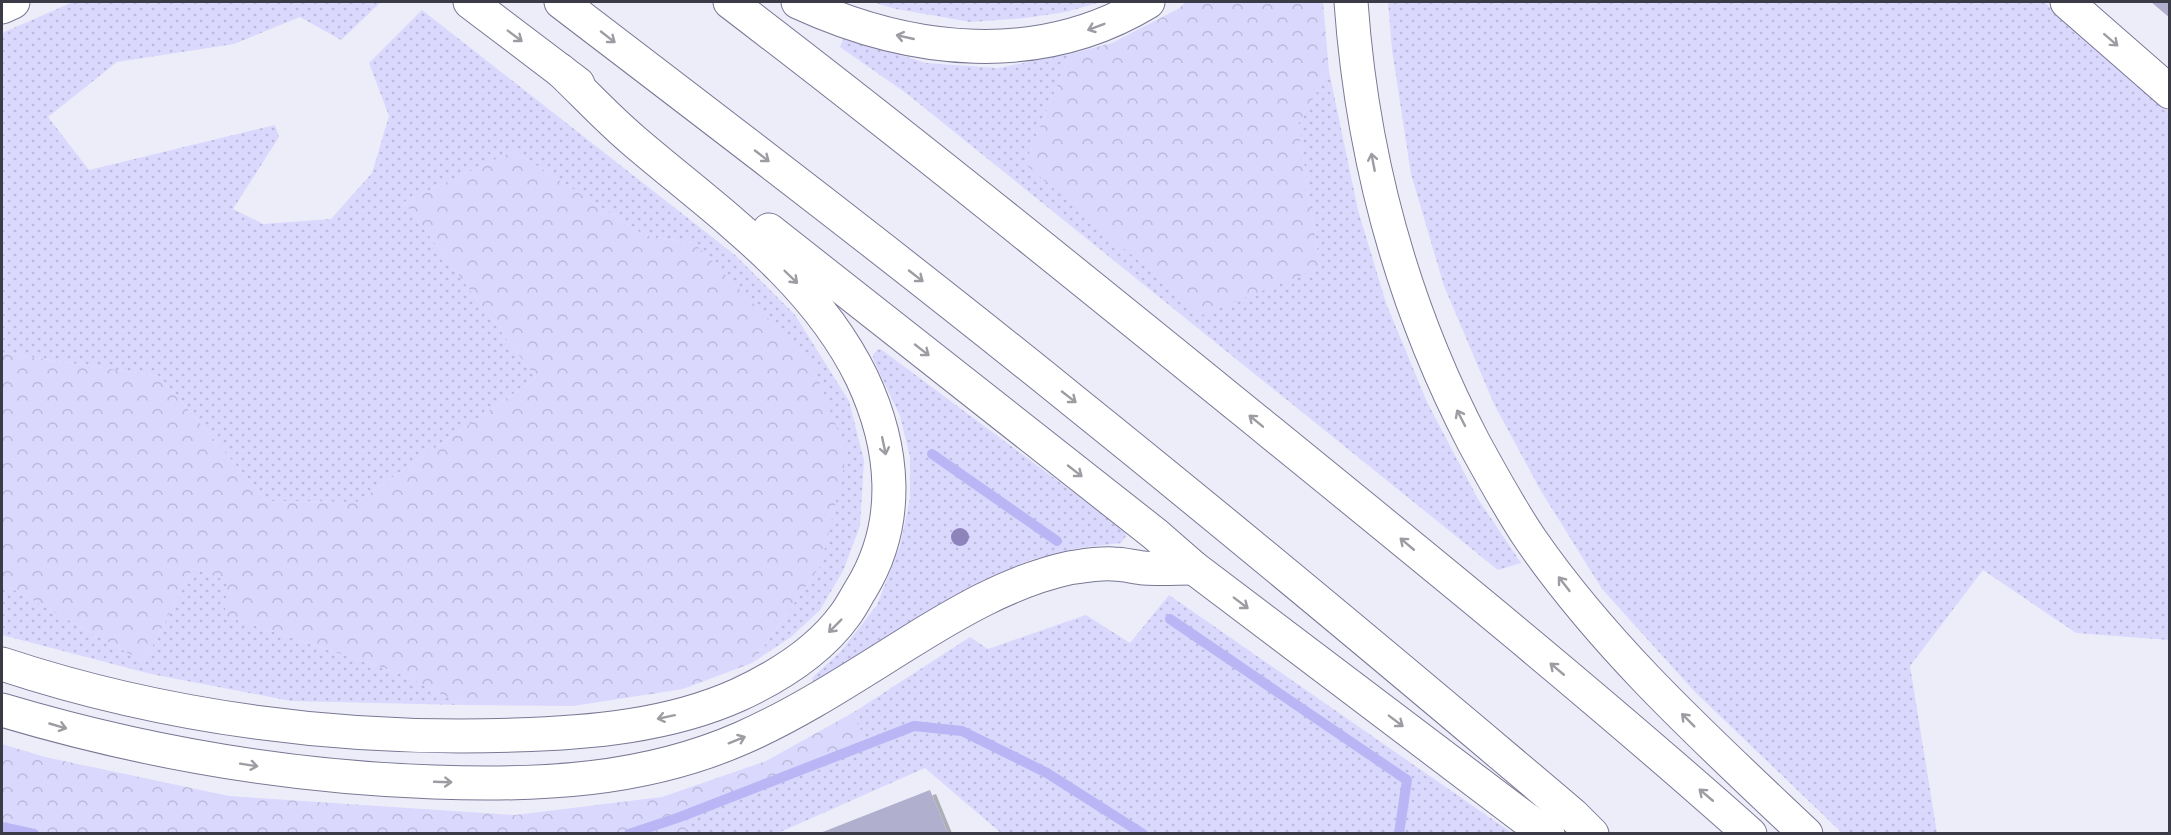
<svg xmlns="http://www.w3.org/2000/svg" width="2171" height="835" viewBox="0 0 2171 835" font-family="Overpass,sans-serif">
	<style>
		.grass { fill: url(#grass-dots) }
		.forest { fill: url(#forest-crowns) }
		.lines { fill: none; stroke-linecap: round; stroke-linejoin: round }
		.stream { stroke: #bab5f5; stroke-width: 10 }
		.building { fill: #b1afce; filter: url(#shadow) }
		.minor-casing { stroke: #797894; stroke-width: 35 }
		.highway-casing { stroke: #797894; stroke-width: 35 }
		.minor { stroke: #fff; stroke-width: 33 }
		.highway { stroke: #fff; stroke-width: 33 }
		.tree { fill: #8e83bb }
		.oneway { stroke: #9d9ca3 }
	</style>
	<defs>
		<pattern id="grass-dots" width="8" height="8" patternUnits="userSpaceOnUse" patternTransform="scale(1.5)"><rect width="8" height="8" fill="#dad8fd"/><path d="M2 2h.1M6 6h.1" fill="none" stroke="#bcbada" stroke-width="1.8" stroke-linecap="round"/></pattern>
		<pattern id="forest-crowns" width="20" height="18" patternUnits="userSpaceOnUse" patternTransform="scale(1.5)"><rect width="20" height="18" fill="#dad8fd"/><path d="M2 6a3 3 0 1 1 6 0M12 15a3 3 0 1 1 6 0" fill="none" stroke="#bcbada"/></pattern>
		<filter id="shadow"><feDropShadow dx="6" dy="4" stdDeviation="0" flood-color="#0004"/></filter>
	</defs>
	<rect width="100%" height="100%" fill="#ededfa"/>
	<g class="grass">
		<polygon points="73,2 381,2 341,40 300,17 234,44 117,62 48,117 89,170 275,125 279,137 233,209 263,224 331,219 372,173 389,116 369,63 422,10 735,255 795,315 849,401 864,460 860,526 843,571 820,610 791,637 752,663 821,565 694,243 644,235 514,151 404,202 536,378 357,502 267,501 159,376 2,353 2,33"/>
		<polygon points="872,2 1101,2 1066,12 1026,18 971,22 896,9"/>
		<polygon points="1388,2 2044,2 2169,112 2169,640 2076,633 1983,570 1910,666 1937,833 1842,833 1695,692 1602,589 1541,491 1494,404 1444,286 1411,174 1392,50"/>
		<polygon points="844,37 926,63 998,68 1070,54 1025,164 1320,268 1298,124 1329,71 1358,210 1386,303 1427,402 1478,499 1521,563 1498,570 906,93 840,47"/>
		<polygon points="878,349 882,350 1124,530 1126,536 1121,543 1078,548 1030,560 979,584 814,682 812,678 841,651 877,605 900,546 910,498 910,457 900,416 874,361 873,355"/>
		<polygon points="193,568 228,581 225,616 402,674 463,705 291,701 151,674 2,635 2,583 144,662"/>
		<polygon points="1169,595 1512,833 1001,833 925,768 778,833 688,833 680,817 866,745 854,712 970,637 988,649 1086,615 1130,643"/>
	</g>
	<g class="forest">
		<polygon points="1186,2 1323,2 1329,71 1298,124 1320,268 1202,315 1025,164 1070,54 1112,43 1178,9"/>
		<polygon points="514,151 644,235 694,243 812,363 847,454 821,565 752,663 683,689 573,706 463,705 402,674 225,616 227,581 193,568 144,662 2,583 2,353 159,376 267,501 357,502 536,378 404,202"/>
		<polygon points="854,712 866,744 681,816 688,833 2,833 2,744 45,757 229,796 515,815 662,797 766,761"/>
	</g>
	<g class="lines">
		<g class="stream">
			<polyline points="932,454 1057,541"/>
			<polyline points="1170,619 1407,780 1399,834"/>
			<polyline points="2,827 34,834"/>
			<polyline points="629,834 680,817 914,726 962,731 1047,773 1143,834"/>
		</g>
	</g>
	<g class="building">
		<polygon points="2151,2 2170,2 2170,18"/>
		<polygon points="930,790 948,834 820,834 820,833"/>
	</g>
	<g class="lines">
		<defs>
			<polyline id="minor" points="2067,2 2170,92"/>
			<g id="highway">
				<polyline points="470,2 578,84"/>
				<path d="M561 2C734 134 907 266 1076 403 1244 538 1409 676 1573 815L1592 834"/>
				<path d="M730 2C903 134 1073 272 1242 409 1413 548 1585 687 1750 834"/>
				<path d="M798 2C911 54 1039 68 1148 2"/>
				<path d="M1351 2C1362 156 1402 305 1474 443 1492 476 1510 509 1531 540 1608 651 1709 742 1806 834"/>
				<polyline points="2,7 13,2"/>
				<polyline points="769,230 1155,534 1194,568 1523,817 1548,834"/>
				<path d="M2 664C165 718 342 741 514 735 589 733 669 726 738 695 777 677 819 651 845 615 851 607 856 597 861 589 902 522 894 446 862 378 813 277 717 212 634 141 608 119 585 94 560 70"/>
				<path d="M2 710C143 752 286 777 434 782 539 786 644 781 742 738 799 713 852 678 905 645 956 613 1010 581 1069 568 1083 566 1099 563 1113 564 1123 564 1134 567 1144 568 1161 569 1178 568 1194 568"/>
			</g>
		</defs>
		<use href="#minor" class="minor-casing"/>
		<use href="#highway" class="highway-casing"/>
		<use href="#minor" class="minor"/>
		<use href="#highway" class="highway"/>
	</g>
	<circle class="tree" cx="960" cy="537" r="9"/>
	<defs><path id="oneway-shaft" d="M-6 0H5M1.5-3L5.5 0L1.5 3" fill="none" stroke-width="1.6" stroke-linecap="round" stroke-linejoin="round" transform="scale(1.5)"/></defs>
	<g class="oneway">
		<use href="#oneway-shaft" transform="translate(1096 27) rotate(159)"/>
		<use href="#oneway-shaft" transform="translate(515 36) rotate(37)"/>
		<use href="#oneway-shaft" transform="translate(608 37) rotate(38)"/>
		<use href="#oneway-shaft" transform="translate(905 37) rotate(-167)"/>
		<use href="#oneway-shaft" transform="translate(2111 40) rotate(41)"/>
		<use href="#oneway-shaft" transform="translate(762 156) rotate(38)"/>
		<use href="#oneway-shaft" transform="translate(1373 162) rotate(-101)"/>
		<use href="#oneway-shaft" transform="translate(916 276) rotate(38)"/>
		<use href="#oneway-shaft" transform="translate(791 277) rotate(44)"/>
		<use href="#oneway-shaft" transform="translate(922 350) rotate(38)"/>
		<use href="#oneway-shaft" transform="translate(1069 397) rotate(38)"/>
		<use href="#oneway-shaft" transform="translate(1461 418) rotate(-117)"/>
		<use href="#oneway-shaft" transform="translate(1256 421) rotate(-141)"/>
		<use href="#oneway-shaft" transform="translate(884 446) rotate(78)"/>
		<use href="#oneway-shaft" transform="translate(1075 471) rotate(38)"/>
		<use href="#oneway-shaft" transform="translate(1407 544) rotate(-140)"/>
		<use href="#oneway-shaft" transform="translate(1564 584) rotate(-128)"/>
		<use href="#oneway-shaft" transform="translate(1241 603) rotate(37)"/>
		<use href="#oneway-shaft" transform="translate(835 626) rotate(135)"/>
		<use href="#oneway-shaft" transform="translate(1557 669) rotate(-140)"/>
		<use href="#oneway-shaft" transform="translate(666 717) rotate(168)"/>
		<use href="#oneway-shaft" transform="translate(1688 720) rotate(-135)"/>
		<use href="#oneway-shaft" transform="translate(1396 721) rotate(37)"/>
		<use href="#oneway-shaft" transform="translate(58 726) rotate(16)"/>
		<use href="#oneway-shaft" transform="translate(737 740) rotate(-22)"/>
		<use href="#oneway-shaft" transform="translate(249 765) rotate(9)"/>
		<use href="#oneway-shaft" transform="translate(443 782) rotate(2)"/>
		<use href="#oneway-shaft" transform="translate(1706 795) rotate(-140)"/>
	</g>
	<rect width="2171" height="835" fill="none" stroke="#3b3a47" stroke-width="6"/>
</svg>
